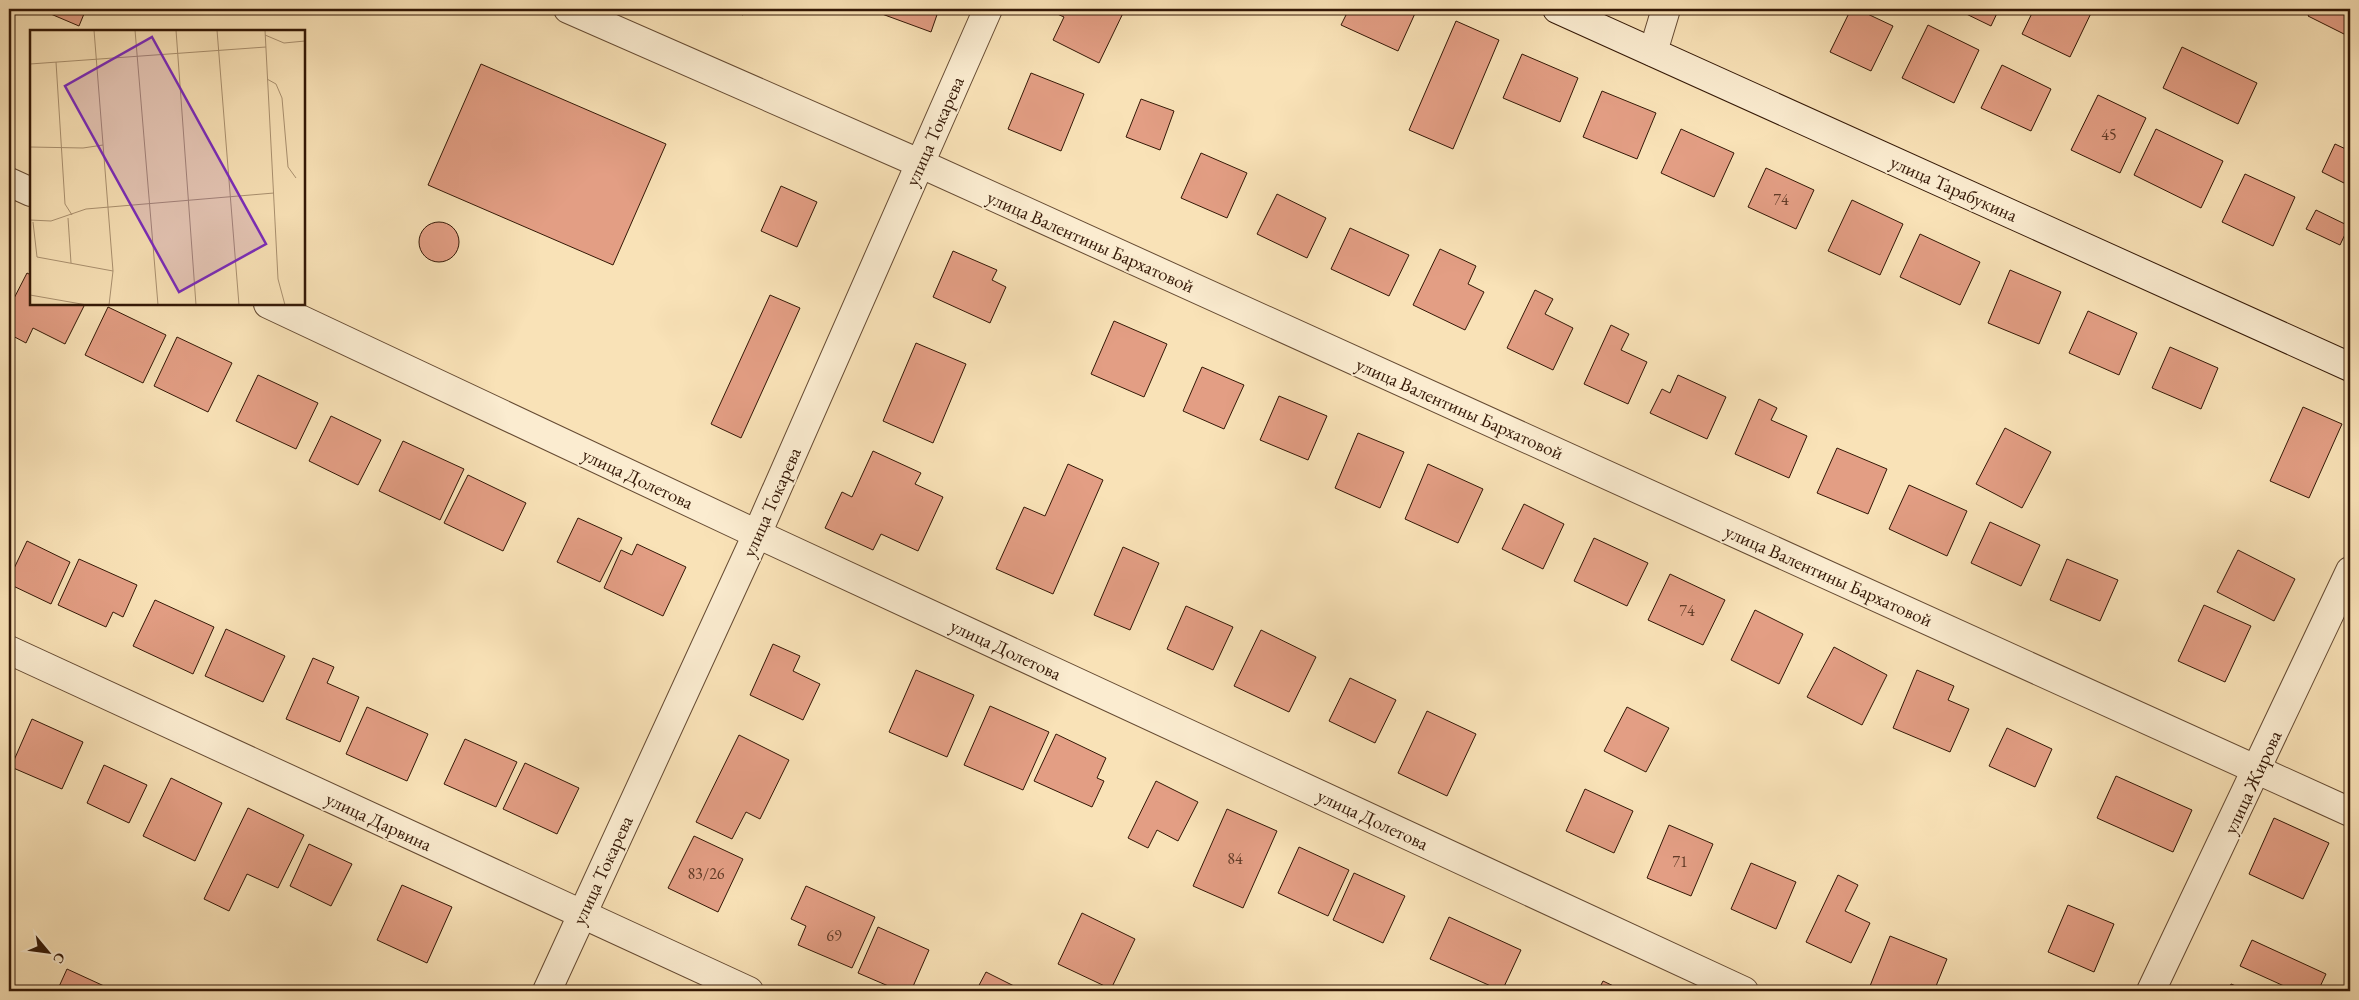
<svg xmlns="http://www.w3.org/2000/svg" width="2359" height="1000" viewBox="0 0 2359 1000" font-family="'EB Garamond',serif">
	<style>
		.building { fill: #e39e84; stroke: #341806 }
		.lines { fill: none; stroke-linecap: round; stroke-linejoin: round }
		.minor-casing { stroke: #654a32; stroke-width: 30 }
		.tertiary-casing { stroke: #654a32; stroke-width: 30 }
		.secondary-casing { stroke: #341806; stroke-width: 30 }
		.minor { stroke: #fbecd0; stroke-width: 28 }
		.tertiary { stroke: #fbecd0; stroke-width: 28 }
		.secondary { stroke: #fbecd0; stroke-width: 28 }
		.labels { text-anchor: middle; stroke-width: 4; stroke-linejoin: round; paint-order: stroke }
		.number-label { font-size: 16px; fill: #603a26 }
		.street-label { font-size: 19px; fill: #341806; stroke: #fbecd0 }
		.inset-road { fill: none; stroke: #aa9170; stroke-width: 1 }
		.view { fill: #7b2cbf; fill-opacity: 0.15; stroke: #7b2cbf; stroke-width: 2.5 }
		.inset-edge { fill: none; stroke: #341806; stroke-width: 2.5 }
	</style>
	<rect width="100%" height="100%" fill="#f9e2b7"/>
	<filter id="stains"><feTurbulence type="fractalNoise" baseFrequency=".004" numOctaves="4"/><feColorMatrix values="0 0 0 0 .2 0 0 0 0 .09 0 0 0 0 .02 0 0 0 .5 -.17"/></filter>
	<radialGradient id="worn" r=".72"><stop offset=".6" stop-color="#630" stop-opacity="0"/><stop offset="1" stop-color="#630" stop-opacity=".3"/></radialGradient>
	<g class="building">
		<polygon points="39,9 86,9 79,26"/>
		<polygon points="730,9 746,9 743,15"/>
		<polygon points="885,9 939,9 931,32 882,14"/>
		<polygon points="1057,9 1125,9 1099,63 1053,40 1064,17 1055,13"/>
		<polygon points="1307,9 1322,9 1319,14"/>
		<polygon points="1349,9 1417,9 1398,51 1341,25"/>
		<polygon points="1851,9 1857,9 1893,26 1871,71 1830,52"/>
		<polygon points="1956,9 1999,9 1991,26"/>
		<polygon points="2034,9 2093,9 2070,57 2022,34"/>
		<polygon points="2312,9 2350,9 2350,37 2308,16"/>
		<polygon points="1456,21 1499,40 1453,149 1409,130"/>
		<polygon points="1928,25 1979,50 1954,103 1902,78"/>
		<polygon points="2182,47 2257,83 2238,124 2163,88"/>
		<polygon points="1522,54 1578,78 1560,122 1503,98"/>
		<polygon points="481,64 666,144 613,265 428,185"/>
		<polygon points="2002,65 2051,89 2031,131 1981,108"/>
		<polygon points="1031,73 1084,94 1061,151 1008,129"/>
		<polygon points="1602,91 1656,113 1637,159 1583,137"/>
		<polygon points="2098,95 2146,118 2120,173 2071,150"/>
		<polygon points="1141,99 1174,111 1160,150 1126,137"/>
		<polygon points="1681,129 1734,153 1714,197 1661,173"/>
		<polygon points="2156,129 2223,161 2201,208 2134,175"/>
		<polygon points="2335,144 2350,151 2350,186 2322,172"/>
		<polygon points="1201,153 1247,173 1227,218 1181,198"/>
		<polygon points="1766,168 1814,190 1796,229 1748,207"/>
		<polygon points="2245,174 2295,197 2273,246 2222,222"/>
		<polygon points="781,186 817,202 797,247 761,231"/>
		<polygon points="1277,194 1326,218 1307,258 1257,234"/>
		<polygon points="1852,200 1903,224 1880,275 1828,251"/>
		<polygon points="2316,210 2349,226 2340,245 2306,229"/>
		<circle cx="439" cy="242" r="20"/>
		<polygon points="1350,228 1409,255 1389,296 1331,269"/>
		<polygon points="1920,234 1980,262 1960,305 1900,277"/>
		<polygon points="1440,249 1476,266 1468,284 1484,292 1465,330 1413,305"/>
		<polygon points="953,251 997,270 992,280 1006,287 990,323 933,297"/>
		<polygon points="2010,270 2061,292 2039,344 1988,323"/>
		<polygon points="27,273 31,275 31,304 85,304 65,344 33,328 26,343 9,334 9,308"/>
		<polygon points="1535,290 1553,299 1545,314 1573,328 1553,370 1507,348"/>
		<polygon points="770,295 800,308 741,438 711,424"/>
		<polygon points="108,307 166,335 143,383 85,355"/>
		<polygon points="2088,311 2137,333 2119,375 2069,353"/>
		<polygon points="1114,321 1167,344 1144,397 1091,374"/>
		<polygon points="1611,325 1629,334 1621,350 1647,362 1628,404 1584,384"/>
		<polygon points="177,337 232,363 208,412 154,386"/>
		<polygon points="916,343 966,364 933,443 883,421"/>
		<polygon points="2170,347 2218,368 2201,409 2152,388"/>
		<polygon points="1202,367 1244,385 1224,429 1183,411"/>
		<polygon points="258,375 318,403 296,449 236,421"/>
		<polygon points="1678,375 1726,397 1707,439 1650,413 1662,389 1670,393"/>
		<polygon points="1279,396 1327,416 1308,460 1260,440"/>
		<polygon points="1759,399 1777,408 1771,420 1807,436 1789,478 1735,454"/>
		<polygon points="2303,407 2342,424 2309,498 2270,481"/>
		<polygon points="331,416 381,440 358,485 309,461"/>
		<polygon points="2005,428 2051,452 2022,508 1976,484"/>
		<polygon points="1358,433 1404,452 1380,508 1335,488"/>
		<polygon points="403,441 464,469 440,520 379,491"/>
		<polygon points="1837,448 1887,469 1868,514 1817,493"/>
		<polygon points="873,451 921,473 915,484 943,497 918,551 881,534 873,550 825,528 842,492 852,497"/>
		<polygon points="1068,464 1103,480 1053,594 996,569 1024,507 1045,516"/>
		<polygon points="1428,464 1483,489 1458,543 1405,519"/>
		<polygon points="468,475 526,503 503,551 444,523"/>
		<polygon points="1909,485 1967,511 1947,556 1889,529"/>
		<polygon points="1524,504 1564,524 1543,569 1502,549"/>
		<polygon points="578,518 622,538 600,582 557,562"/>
		<polygon points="1990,522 2040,545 2021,586 1971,563"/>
		<polygon points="1594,538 1648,563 1627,606 1574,581"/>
		<polygon points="27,541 70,562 51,604 9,584 9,579"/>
		<polygon points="637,544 686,567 663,616 604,588 621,550 632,555"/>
		<polygon points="1123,547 1159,563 1130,630 1094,615"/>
		<polygon points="2238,550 2295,579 2274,621 2217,592"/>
		<polygon points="79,559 137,585 123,617 113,612 106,627 58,605"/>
		<polygon points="2067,559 2118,580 2100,621 2050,600"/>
		<polygon points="1670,574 1725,600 1703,645 1648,620"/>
		<polygon points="155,600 214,627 193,674 133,646"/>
		<polygon points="2204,605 2251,626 2225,682 2178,661"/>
		<polygon points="1186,606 1233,627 1213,670 1167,649"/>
		<polygon points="1755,610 1803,634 1779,684 1731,660"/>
		<polygon points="226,629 285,656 263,702 205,676"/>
		<polygon points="1261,630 1316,657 1289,712 1234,686"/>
		<polygon points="773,644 800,656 793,671 820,684 803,720 750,695"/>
		<polygon points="1834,647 1887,675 1862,725 1807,697"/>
		<polygon points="313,658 334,667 327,683 359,697 340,742 286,719"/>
		<polygon points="916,670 974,695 947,757 889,732"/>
		<polygon points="1917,670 1954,686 1948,700 1969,709 1950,752 1893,728"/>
		<polygon points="1350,678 1396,700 1375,743 1329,721"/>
		<polygon points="990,706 1049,732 1023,790 964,765"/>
		<polygon points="367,707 428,734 407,781 346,754"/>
		<polygon points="1627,707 1669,728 1646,772 1604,751"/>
		<polygon points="1427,711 1476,734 1447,796 1398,773"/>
		<polygon points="32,719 83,742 62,789 11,767"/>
		<polygon points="2007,728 2052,749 2035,787 1989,766"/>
		<polygon points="1056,734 1106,758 1097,778 1104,781 1092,807 1034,781"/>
		<polygon points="739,735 789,760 760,819 746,812 732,839 696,822"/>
		<polygon points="465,739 517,762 496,807 444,784"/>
		<polygon points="525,763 579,788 557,834 503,809"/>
		<polygon points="104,765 147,785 129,823 87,803"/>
		<polygon points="2116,776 2192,810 2173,852 2097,818"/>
		<polygon points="171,778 222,803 195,861 143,836"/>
		<polygon points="1156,781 1198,802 1178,841 1157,830 1148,848 1128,838"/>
		<polygon points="1585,789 1633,811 1614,853 1566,831"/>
		<polygon points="248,808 304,835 278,888 247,874 229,911 204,899"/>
		<polygon points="1227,809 1277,831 1243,908 1193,886"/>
		<polygon points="2274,818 2329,843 2303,899 2249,874"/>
		<polygon points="1669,825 1713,844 1691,896 1647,878"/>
		<polygon points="694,836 743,859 718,912 668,888"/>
		<polygon points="309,844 352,864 331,906 290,886"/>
		<polygon points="1299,847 1349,870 1328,916 1278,893"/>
		<polygon points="1751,863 1796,882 1776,929 1731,909"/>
		<polygon points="1354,873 1405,896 1383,943 1333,920"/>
		<polygon points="1838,875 1858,885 1845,911 1870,923 1851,963 1806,942"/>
		<polygon points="402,885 452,907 427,963 377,940"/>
		<polygon points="806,886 875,917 852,968 798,945 806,926 791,919"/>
		<polygon points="2068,905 2114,924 2094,972 2048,952"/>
		<polygon points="1082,913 1135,939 1111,989 1058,964"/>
		<polygon points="1449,917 1521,950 1502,991 1430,959"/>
		<polygon points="878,927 929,950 911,991 900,991 858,973"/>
		<polygon points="1890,936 1947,959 1934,991 1922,989 1921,991 1868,991"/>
		<polygon points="2252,940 2326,974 2318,991 2295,991 2240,966"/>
		<polygon points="67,969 115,991 57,991"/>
		<polygon points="986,972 1024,991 976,991"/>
		<polygon points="1603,981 1624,991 1598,991"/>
		<polygon points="2231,984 2248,991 2228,991"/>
		<polygon points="956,987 965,991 953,991"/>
	</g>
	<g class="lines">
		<defs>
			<g id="minor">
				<polyline points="568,9 919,163 2350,812"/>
				<polyline points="1653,52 1666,9"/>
				<polyline points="9,182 31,192"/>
				<polyline points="268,304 757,534 1744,991"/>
				<polyline points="9,650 749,991"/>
				<polyline points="547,991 757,534 988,9"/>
			</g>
			<polyline id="tertiary" points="2151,991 2350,571"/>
			<polyline id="secondary" points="1557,9 2350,367"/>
		</defs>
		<use href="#minor" class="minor-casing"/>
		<use href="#tertiary" class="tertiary-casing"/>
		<use href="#secondary" class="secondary-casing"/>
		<use href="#minor" class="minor"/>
		<use href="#tertiary" class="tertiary"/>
		<use href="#secondary" class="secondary"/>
	</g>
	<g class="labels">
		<g class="number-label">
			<text x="2109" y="140">45</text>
			<text x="1781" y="205">74</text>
			<text x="1687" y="616">74</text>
			<text x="1235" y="864">84</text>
			<text x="1680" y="867">71</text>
			<text x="706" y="879">83/26</text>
			<text x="834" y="941">69</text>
		</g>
		<g class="street-label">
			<text transform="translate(934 131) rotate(-66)" y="7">улица Токарева</text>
			<text transform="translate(1954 188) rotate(24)" y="7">улица Тарабукина</text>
			<text transform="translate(1091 241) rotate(24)" y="7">улица Валентины Бархатовой</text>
			<text transform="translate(1460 408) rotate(24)" y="7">улица Валентины Бархатовой</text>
			<text transform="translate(638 478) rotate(25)" y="7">улица Долетова</text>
			<text transform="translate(771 502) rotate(-66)" y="7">улица Токарева</text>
			<text transform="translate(1829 575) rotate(24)" y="7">улица Валентины Бархатовой</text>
			<text transform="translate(1006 649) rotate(25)" y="7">улица Долетова</text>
			<text transform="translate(2252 782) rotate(-65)" y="7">улица Жирова</text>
			<text transform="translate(1373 819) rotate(25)" y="7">улица Долетова</text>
			<text transform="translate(379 821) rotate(25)" y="7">улица Дарвина</text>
			<text transform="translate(602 870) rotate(-65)" y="7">улица Токарева</text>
		</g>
	</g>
	<g transform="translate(30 30)">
		<rect width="275" height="275" fill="#f9e2b7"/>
		<path class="inset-road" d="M64 0 83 241 79 275M105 0 128 275M146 0 166 275M187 0 209 275M235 0 248 249 255 275M235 5 254 13 275 11M26 32 35 174 42 185M0 34 236 17M237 49 246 54 252 68 258 137 266 148M0 117 53 118 73 115M38 188 41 233M0 190 21 191 56 179 244 163M3 192 7 227 83 241M0 265 57 275"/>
		<path class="view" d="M122 7 236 214 149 262 35 56Z"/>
		<rect width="275" height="275" class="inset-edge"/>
	</g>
	<rect width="2359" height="1000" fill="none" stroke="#f9e2b7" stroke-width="30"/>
	<rect x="10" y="10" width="2339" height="980" fill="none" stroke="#341806" stroke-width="2.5"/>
	<rect x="15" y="15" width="2329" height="970" fill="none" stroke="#341806"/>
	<g transform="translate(48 952) rotate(119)" stroke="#fbecd0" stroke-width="4" paint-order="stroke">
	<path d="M0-4L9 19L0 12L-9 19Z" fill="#341806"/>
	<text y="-8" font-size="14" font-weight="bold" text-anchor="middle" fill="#341806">С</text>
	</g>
	<rect width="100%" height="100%" filter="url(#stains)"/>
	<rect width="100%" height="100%" fill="url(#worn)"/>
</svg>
